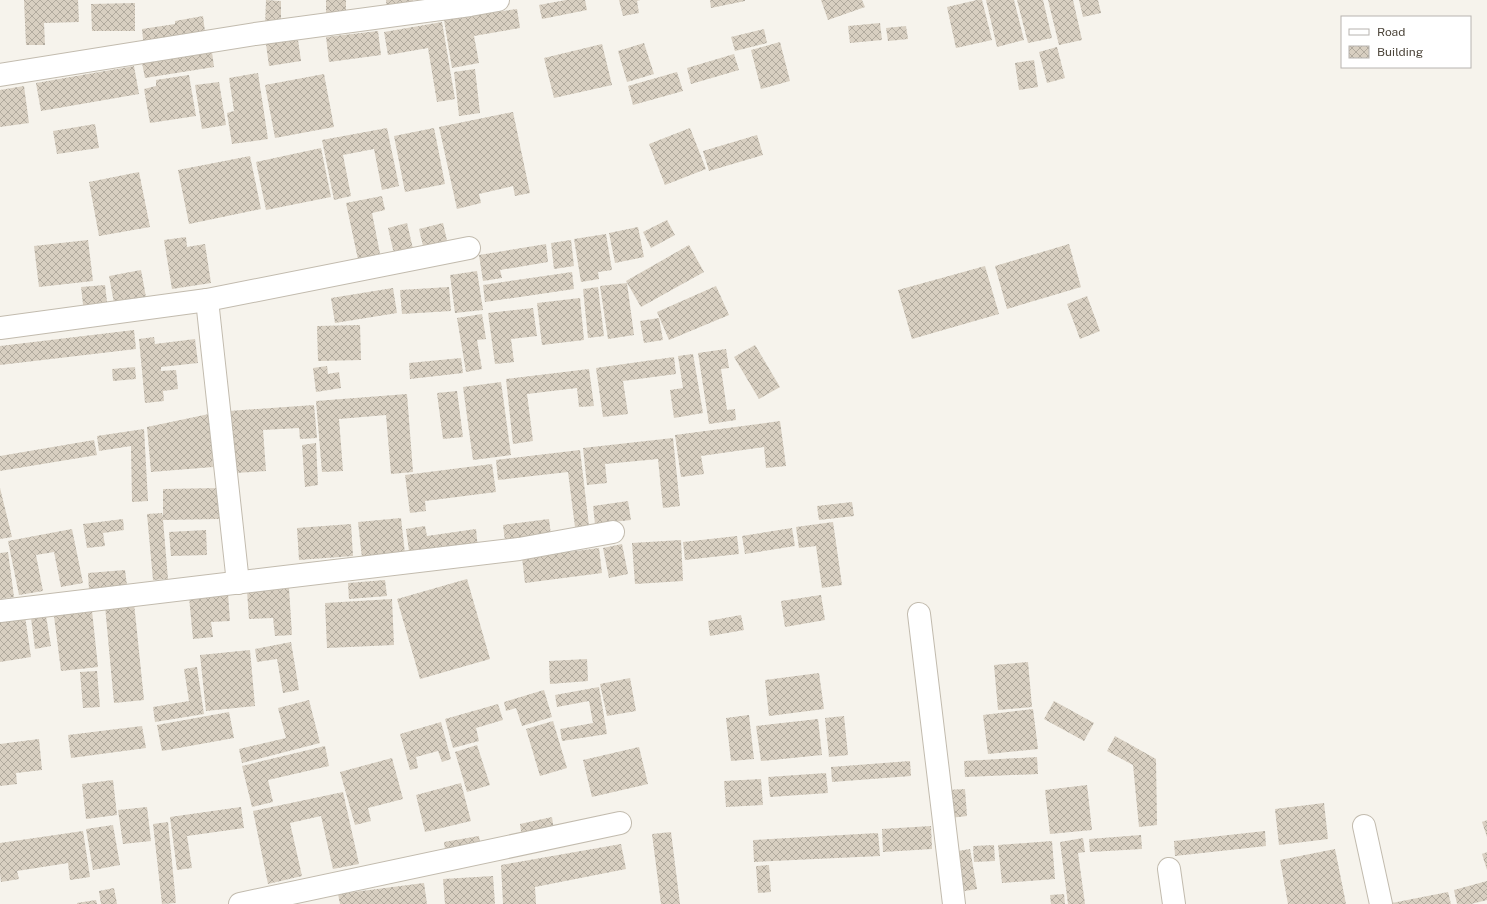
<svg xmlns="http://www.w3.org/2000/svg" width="1487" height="904" viewBox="0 0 1487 904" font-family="'Public Sans',sans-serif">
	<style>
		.building { fill: url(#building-cross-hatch) }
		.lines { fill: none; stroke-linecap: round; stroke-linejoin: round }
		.minor-casing { stroke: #c2bbae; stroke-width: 24 }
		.minor { stroke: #fff; stroke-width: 22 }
	</style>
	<defs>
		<pattern id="building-cross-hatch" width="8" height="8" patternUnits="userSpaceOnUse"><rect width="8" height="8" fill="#d8cfc1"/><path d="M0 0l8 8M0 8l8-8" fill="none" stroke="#b1aa9e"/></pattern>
	</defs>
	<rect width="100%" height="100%" fill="#f6f3ec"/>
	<g class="building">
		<polygon points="24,0 78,0 79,22 44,23 45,45 26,45"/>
		<polygon points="266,0 281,1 281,26 265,26"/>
		<rect x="326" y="0" width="20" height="16"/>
		<polygon points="386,0 413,0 414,11 387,13"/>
		<polygon points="566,0 585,0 587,10 542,19 539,5"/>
		<polygon points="619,0 640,0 637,1 639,13 623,16"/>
		<polygon points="710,0 745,0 745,1 711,8"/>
		<polygon points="821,0 862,0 865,7 828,20"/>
		<polygon points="977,0 982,0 992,40 956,48 947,7"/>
		<polygon points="986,0 1014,0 1024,40 997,47"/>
		<polygon points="1017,0 1043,0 1052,38 1028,43"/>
		<polygon points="1048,0 1073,0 1082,40 1059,45"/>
		<polygon points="1079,0 1098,0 1101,13 1083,17"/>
		<polygon points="135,3 135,31 92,31 91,4"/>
		<polygon points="517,9 520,28 474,36 479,63 452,68 444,20"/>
		<polygon points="203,16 206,40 144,49 142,29 175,24 175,21"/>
		<polygon points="442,22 455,99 437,102 428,48 388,55 384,32"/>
		<polygon points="880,23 882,40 850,43 848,26"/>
		<polygon points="906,26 908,39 888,41 886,28"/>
		<polygon points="764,29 767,43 735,51 731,37"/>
		<polygon points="378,31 381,55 329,62 326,37"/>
		<polygon points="298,40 301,61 269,66 266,44"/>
		<polygon points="780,42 790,81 761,89 751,50"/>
		<polygon points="644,43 654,74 627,82 618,51"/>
		<polygon points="602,44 612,85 554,98 544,58"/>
		<polygon points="1057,47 1065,78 1047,83 1039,52"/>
		<polygon points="212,52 214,67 145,78 142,63"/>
		<polygon points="734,54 739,70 691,84 687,68"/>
		<polygon points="1034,60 1038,87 1019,90 1015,63"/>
		<polygon points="134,66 139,94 41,111 36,83"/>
		<polygon points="475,69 480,113 459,116 454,72"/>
		<polygon points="677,72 683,91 633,105 628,86"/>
		<polygon points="258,73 268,139 232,144 227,113 234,111 229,78"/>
		<polygon points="324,74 334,127 275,138 265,85"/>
		<polygon points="189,75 196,116 150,123 144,89 156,86 156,80"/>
		<polygon points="219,82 226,125 202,129 195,85"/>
		<polygon points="24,86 29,123 0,127 0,90"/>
		<polygon points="513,112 530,193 515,196 513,186 479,194 481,203 457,209 439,127"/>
		<polygon points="95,124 99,148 57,154 53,131"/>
		<polygon points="387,128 399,186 382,190 374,149 343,155 351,196 334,200 322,140"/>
		<polygon points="434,128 445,184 405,192 394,136"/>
		<polygon points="690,128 706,169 665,185 649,144"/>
		<polygon points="757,135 763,155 709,171 703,151"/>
		<polygon points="321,148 331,197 266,210 256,162"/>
		<polygon points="250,156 261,209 189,224 178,170"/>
		<polygon points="139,172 150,227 99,236 89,182"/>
		<polygon points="382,196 385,210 372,213 381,259 359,264 346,203"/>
		<polygon points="667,220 675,235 651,248 643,232"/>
		<polygon points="407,223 414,253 395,258 388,228"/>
		<polygon points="443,223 448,245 424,250 419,229"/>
		<polygon points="638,227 644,257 615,263 609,233"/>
		<polygon points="606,234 612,270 598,272 599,279 581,282 574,239"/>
		<polygon points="186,237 187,247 205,244 211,283 172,289 164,240"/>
		<polygon points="88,240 93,281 39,287 34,246"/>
		<polygon points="571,240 574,266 554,269 551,243"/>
		<polygon points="546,244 548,262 500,270 502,278 483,281 479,255"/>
		<polygon points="1069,244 1081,287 1007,309 995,266"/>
		<polygon points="689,245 704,272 641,307 626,281"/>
		<polygon points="985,266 999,314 912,339 898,290"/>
		<polygon points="141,270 146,297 114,303 109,276"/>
		<polygon points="477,271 483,310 455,313 450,275"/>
		<polygon points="572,272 574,289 485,302 483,285"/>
		<polygon points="627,283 634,335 608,339 600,286"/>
		<polygon points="105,285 108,310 84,313 81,287"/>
		<polygon points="716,286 729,315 669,340 657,312"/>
		<polygon points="449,287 451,311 402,314 400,290"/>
		<polygon points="598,287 604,336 588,338 583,289"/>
		<polygon points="393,288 397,313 335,323 331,298"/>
		<polygon points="1087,296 1100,331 1080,339 1067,304"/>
		<polygon points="580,298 584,340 542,345 537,303"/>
		<polygon points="533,308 537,336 511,339 514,362 495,364 488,313"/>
		<polygon points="482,314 486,339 477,340 482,369 466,372 457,318"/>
		<polygon points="659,318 663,340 644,343 640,321"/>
		<polygon points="360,325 361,360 318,361 317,326"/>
		<polygon points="134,330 136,349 0,365 0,346"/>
		<polygon points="154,337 155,344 195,339 198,363 161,367 161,371 176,370 178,389 163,391 164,401 145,403 139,339"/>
		<polygon points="755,345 780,387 759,399 734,357"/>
		<polygon points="726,349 729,368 721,369 727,410 735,409 736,420 709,424 698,353"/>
		<polygon points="693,354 703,413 674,418 670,390 683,388 678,356"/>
		<polygon points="674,357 676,374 623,381 628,414 603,417 596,368"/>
		<polygon points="461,358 463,373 410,379 409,363"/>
		<polygon points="327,366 328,374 339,372 341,388 316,392 313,368"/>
		<polygon points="135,367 136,379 113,381 112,369"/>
		<polygon points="589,369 594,406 579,407 577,388 527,394 533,441 513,444 506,379"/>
		<polygon points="501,382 511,455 473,460 463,387"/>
		<polygon points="457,391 463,437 443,439 437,393"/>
		<polygon points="407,394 413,472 391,474 386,415 339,419 343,471 322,472 316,401"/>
		<polygon points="314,405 317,438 300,439 299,428 263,430 266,471 234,473 229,411"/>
		<polygon points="209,414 213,467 151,472 147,427"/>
		<polygon points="780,421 786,466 766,468 764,447 701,456 704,474 681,477 675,435"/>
		<polygon points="144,429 148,501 132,502 131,446 99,451 97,436"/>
		<polygon points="673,438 680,506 663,508 658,459 605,464 607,483 587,485 583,448"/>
		<polygon points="94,440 97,455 0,471 0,456"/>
		<polygon points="316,443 318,485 305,487 302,445"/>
		<polygon points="580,450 589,526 575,527 568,472 498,480 496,460"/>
		<polygon points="492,464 496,492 425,501 426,511 410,513 405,475"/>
		<polygon points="0,488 12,537 0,539"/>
		<polygon points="220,488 220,519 163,520 168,579 153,580 147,514 162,513 163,517 163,489"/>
		<polygon points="628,501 631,520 595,524 593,506"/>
		<polygon points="852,502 854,516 819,520 817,506"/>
		<polygon points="401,518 405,554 362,558 358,522"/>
		<polygon points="123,519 124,530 103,533 105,546 87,548 83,524"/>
		<polygon points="549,519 551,535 505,541 503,525"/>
		<polygon points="833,522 842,585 822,588 816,546 799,548 796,527"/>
		<polygon points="351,524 353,556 299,560 297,528"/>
		<polygon points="425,526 427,536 476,529 478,549 410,558 406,529"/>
		<polygon points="792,528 795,546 745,554 742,536"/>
		<polygon points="72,529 83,583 61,587 54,552 36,555 43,591 19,595 8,541"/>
		<polygon points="206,530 207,555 171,556 169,532"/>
		<polygon points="737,536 739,554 685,560 683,542"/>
		<polygon points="681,540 683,581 635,584 632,543"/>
		<polygon points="622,544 628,574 609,578 603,548"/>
		<polygon points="599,548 602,573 525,583 522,558"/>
		<polygon points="8,552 14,597 0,599 0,553"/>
		<polygon points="125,570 127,585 89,589 88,573"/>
		<polygon points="467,579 490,659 420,679 397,599"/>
		<polygon points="385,580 387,596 349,599 348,583"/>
		<polygon points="289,588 292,635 275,636 273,618 249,619 247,591"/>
		<polygon points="228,594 230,621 211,622 213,637 193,639 189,597"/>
		<polygon points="821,595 825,620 785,627 781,601"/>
		<polygon points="392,599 394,645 327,648 325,603"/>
		<polygon points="134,603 144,700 114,703 105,606"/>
		<polygon points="92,611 98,667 61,671 54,616"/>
		<polygon points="741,615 744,630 710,636 708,621"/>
		<polygon points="25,616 31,657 0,662 0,620"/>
		<polygon points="46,616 51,646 35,649 31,618"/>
		<polygon points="291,642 299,690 283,693 277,659 257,662 255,649"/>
		<polygon points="250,650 255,706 206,711 200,655"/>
		<polygon points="587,659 588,681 550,684 549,661"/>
		<polygon points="1028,662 1032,707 998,710 994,665"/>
		<polygon points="197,667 204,714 155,722 153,707 189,701 184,669"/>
		<polygon points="97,671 100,707 83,708 80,672"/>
		<polygon points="819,673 824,709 769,716 765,680"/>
		<polygon points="630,678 636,711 607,716 600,684"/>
		<polygon points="599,687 607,734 562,741 560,729 593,723 589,701 557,707 555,695"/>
		<polygon points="544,690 552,717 522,726 516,708 506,711 504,702"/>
		<polygon points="309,700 320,743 242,763 239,749 286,738 278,708"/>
		<polygon points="1054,701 1094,723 1084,741 1044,719"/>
		<polygon points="498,704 503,720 476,728 479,741 453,748 445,719"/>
		<polygon points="1033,709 1038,749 988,754 983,715"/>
		<polygon points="229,712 234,738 162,751 157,725"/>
		<polygon points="749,715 754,759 731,761 726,718"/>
		<polygon points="844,716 848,755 829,757 825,718"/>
		<polygon points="818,719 822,755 761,761 756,726"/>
		<polygon points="553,721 567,768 540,776 526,729"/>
		<polygon points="441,722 451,759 442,762 438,751 416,757 418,768 410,770 400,734"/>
		<polygon points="142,726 146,748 71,758 68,735"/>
		<polygon points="1115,736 1156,759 1157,825 1139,827 1133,765 1107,751"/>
		<polygon points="39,739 42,770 16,773 17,784 0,786 0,744"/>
		<polygon points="477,745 490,785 467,792 455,752"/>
		<polygon points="325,746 329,766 268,780 273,802 252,807 242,766"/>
		<polygon points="639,747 648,784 592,797 583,760"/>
		<polygon points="1037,757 1038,774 965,777 964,761"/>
		<polygon points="392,758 403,799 368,808 371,821 355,825 340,772"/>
		<polygon points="910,761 911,776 832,782 831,767"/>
		<polygon points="826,773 828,793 770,797 768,777"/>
		<polygon points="761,779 763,805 726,807 724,781"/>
		<polygon points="113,780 117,815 86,819 82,784"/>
		<polygon points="461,783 471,821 425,832 416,795"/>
		<polygon points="1087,785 1092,830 1050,834 1045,790"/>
		<polygon points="965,789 967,816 950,818 947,790"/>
		<polygon points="343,792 359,864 333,869 321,816 290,823 302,876 268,884 253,811"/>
		<polygon points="1324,803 1328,839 1279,845 1275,809"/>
		<polygon points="147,807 151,841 123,844 118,810"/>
		<polygon points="241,807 244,828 187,836 192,868 177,870 170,817"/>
		<polygon points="552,817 554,831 522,838 520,824"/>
		<polygon points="1487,820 1487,837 1482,822"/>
		<polygon points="168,822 176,903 162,904 153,824"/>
		<polygon points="113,825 120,865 93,870 86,829"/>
		<polygon points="931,826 932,849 883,852 882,829"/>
		<polygon points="83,831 90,877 70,880 68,863 17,871 19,879 1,882 0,874 0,843"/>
		<polygon points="1265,831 1266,846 1175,856 1174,841"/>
		<polygon points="671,832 680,904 661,904 652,834"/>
		<polygon points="878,833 880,856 754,862 753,840"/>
		<polygon points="1141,835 1142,849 1090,852 1089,839"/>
		<polygon points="479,836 481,851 446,857 444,842"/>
		<polygon points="1083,838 1085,852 1078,853 1085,904 1068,904 1060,842"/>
		<polygon points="1052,841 1055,879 1002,883 998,845"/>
		<polygon points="621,844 626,869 535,887 536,904 503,904 501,865"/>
		<polygon points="994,845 995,861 974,862 973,846"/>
		<polygon points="970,849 977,889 959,892 952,852"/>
		<polygon points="1335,849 1346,904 1288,904 1280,860"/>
		<polygon points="1487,852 1487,870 1482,854"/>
		<polygon points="769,865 771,892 758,893 756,866"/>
		<polygon points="493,876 495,904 445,904 443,879"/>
		<polygon points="1487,881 1487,900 1471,904 1457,904 1454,890"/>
		<polygon points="424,883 427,904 340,904 338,894"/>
		<polygon points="114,888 117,904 101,904 99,891"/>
		<polygon points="1448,892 1451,904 1392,904 1392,903"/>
		<polygon points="1064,894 1065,904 1051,904 1050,895"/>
		<polygon points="96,900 97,904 77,904 77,903"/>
	</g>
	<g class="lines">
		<defs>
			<g id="minor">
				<polyline points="0,75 255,34 470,5 498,0"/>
				<polyline points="207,300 238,583"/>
				<polyline points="0,328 207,300 469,248"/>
				<polyline points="0,611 519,549 613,532"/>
				<polyline points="919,614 954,904"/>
				<polyline points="1364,826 1381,904"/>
				<polyline points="1169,869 1174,904"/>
				<polyline points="240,904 620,823"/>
			</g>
		</defs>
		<use href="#minor" class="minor-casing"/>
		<use href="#minor" class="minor"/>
	</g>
	<rect x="1341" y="16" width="130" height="52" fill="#ffffff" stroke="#b7b4b0"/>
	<rect x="1349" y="29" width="20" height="6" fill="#ffffff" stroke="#b7b4b0"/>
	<text x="1377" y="36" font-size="12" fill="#4b4439">Road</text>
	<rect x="1349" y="46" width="20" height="12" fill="url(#building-cross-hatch)" stroke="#b7b4b0"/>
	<text x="1377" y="56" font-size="12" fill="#4b4439">Building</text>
</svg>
